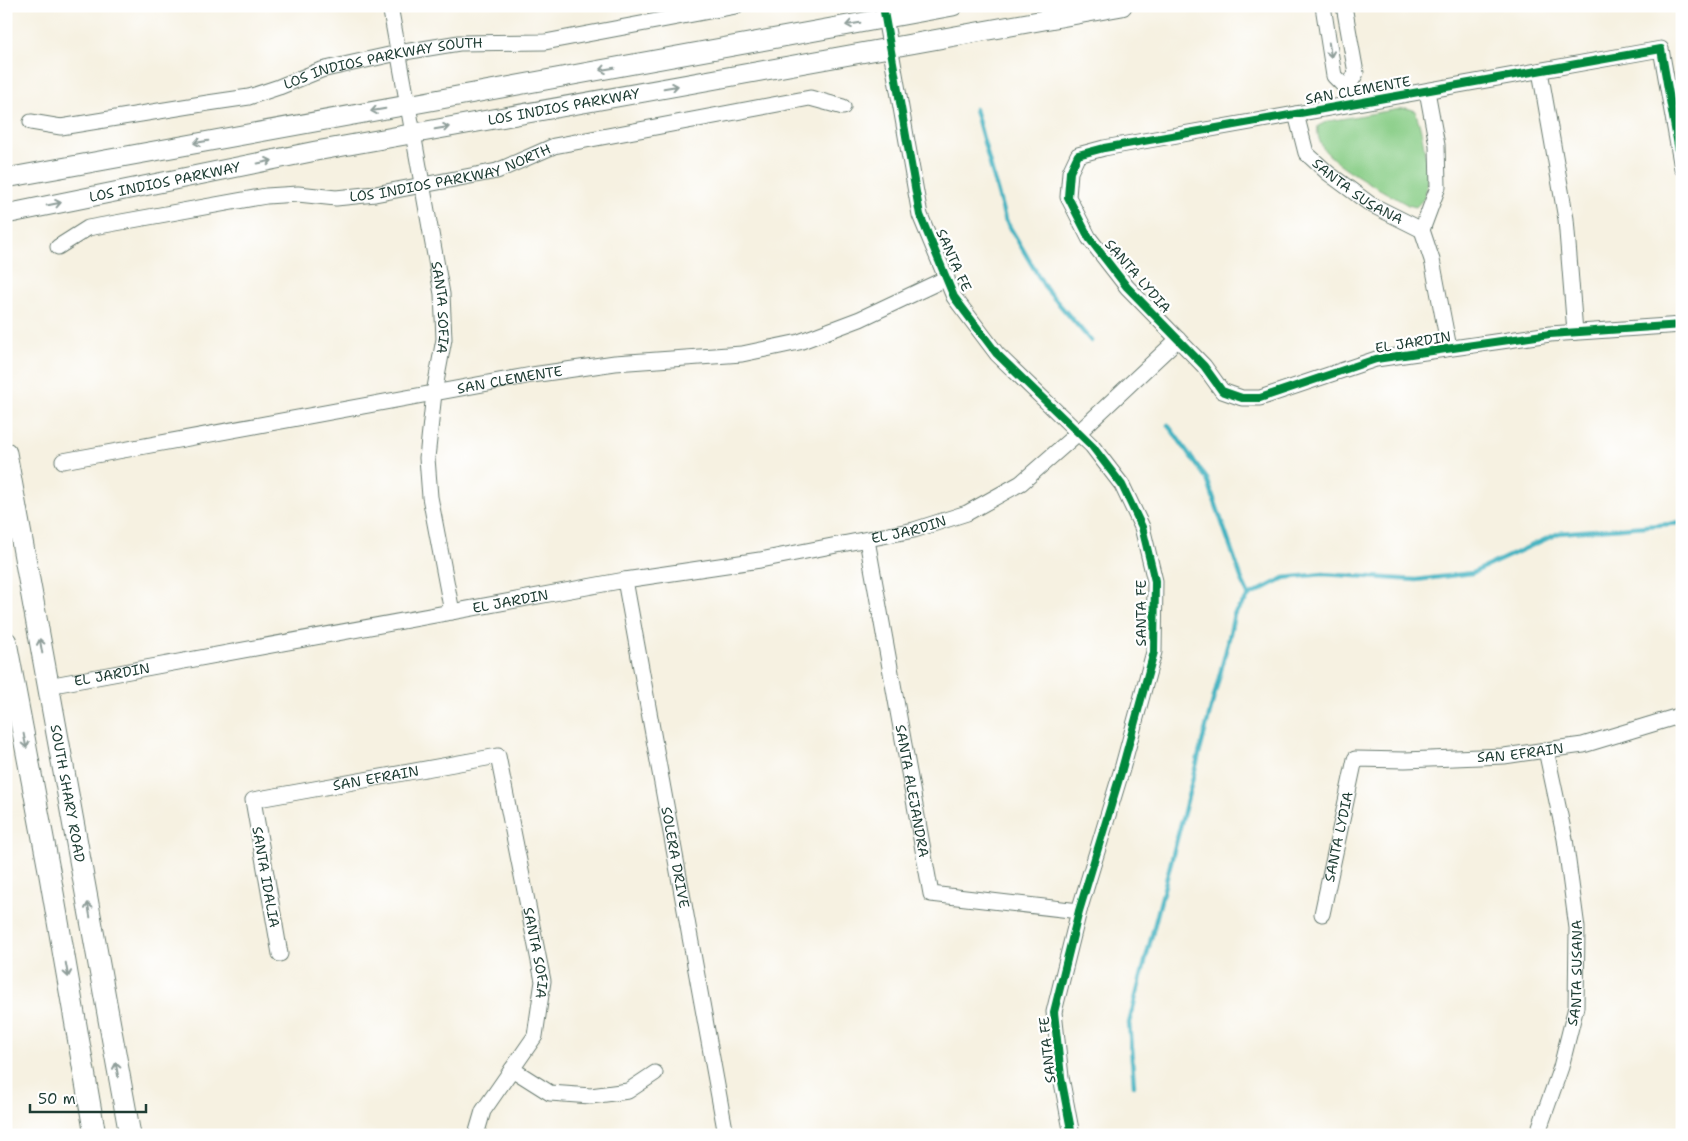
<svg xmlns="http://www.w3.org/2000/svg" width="1688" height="1141" viewBox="0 0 1688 1141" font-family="'Shantell Sans',sans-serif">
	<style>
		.green { fill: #88cd86; stroke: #54855d }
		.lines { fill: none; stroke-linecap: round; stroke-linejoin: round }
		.stream { stroke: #45b3c1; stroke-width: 4.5 }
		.minor-casing { stroke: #6a7c71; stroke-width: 17 }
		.tertiary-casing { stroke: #6a7c71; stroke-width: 21 }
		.secondary-casing { stroke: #6a7c71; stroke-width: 23 }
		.minor { stroke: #fff; stroke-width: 15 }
		.tertiary { stroke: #fff; stroke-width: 19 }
		.secondary { stroke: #fff; stroke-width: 21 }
		.cycleway-casing { stroke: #fff; stroke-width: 11 }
		.cycleway { stroke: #00873e; stroke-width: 8 }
		.oneway { stroke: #8f9e9a }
		.labels { text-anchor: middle; stroke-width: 4.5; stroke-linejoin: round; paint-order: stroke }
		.street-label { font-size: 14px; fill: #1f3d34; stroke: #fff }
	</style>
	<rect width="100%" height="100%" fill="#fff"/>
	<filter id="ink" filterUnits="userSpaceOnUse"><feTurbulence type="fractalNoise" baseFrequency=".02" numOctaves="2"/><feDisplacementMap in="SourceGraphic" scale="10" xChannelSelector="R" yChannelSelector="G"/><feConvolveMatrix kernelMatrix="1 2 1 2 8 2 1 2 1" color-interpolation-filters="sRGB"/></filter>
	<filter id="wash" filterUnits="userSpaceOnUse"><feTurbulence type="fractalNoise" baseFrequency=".0096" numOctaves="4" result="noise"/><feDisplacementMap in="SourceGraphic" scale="20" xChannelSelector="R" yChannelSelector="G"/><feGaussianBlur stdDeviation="1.12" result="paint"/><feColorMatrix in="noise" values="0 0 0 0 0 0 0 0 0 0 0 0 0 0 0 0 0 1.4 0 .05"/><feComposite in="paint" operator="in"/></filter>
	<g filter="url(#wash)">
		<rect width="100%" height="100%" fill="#f6f1e1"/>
		<path class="green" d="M1406 108 1415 111C1422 127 1432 182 1424 198 1422 201 1419 204 1416 207L1408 205C1387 193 1335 166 1323 148 1319 141 1317 134 1318 126L1328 121Z"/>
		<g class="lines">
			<g class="stream">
				<polyline points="975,109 1005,219 1046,289 1091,341"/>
				<polyline points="1168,425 1207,479 1243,583 1249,596"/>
				<polyline points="1134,1085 1129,1023 1228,643 1234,614 1249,596 1284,578 1323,574 1416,580 1472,573 1559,533 1682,523"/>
			</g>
		</g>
	</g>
	<g filter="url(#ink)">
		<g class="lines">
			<defs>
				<g id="minor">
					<path id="s1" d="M390 6 442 294 444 339 434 393 427 458 430 497 452 612"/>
					<polyline points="883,6 920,215 954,297 997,354 1092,446 1122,485 1142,527 1155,581 1154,652 1122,769 1079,911 1054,1012 1061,1077 1072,1135"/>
					<polyline points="1323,6 1334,76 1347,89 1350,104"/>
					<polyline points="1344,6 1356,73 1347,89"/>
					<polyline points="1540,71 1566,219 1575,332"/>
					<polyline points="1427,91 1437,145 1438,187 1422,230 1432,260 1449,348"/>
					<path id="s2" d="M1296 114 1306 153 1328 173 1370 204 1422 230"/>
					<path id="s3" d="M31 122 61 127 208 103 249 97 279 87 321 70 398 53 459 43 545 42 736 6"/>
					<polyline points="1682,168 1661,49 1104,148 1078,155 1070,172 1068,197 1089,238 1127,287 1204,366 1222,391 1242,398 1260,398 1376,359 1550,334 1682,325"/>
					<path id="s4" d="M58 247 88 228 266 196 298 194 336 198 375 194 497 171 554 146 810 98 843 107"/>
					<path id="s5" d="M63 461 532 375 615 363 742 354 799 342 860 319 947 278"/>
					<path id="s6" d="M867 540 931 894 1079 911"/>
					<path id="s7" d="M625 580 726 1135"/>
					<path id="s8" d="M48 686 625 580 760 560 914 530 967 513 1021 483 1078 433 1178 339"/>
					<path id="s9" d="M1322 914 1355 759 1405 760 1504 756 1546 750 1583 745 1682 715"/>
					<path id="s10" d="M280 954 253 800 498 756 543 981 535 1036 483 1111 476 1135"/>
					<polyline points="512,1069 550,1093 591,1096 628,1091 655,1073"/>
					<path id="s11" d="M1537 1135 1561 1067 1576 1007 1577 928 1565 839 1546 750"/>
				</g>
				<g id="tertiary">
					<polyline points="6,178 953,6"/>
					<path id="s12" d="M6 214 316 151 1122 6"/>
				</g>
				<g id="secondary">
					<path id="s13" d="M6 453 130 1135"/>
					<polyline points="6,642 49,870 95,1135"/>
				</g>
			</defs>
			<use href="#minor" class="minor-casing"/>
			<use href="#tertiary" class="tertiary-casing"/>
			<use href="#secondary" class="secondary-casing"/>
			<use href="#minor" class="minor"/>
			<use href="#tertiary" class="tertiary"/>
			<use href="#secondary" class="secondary"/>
			<defs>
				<g id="cycleway">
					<polyline points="883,6 920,215 954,297 997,354 1092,446 1122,485 1142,527 1155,581 1154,652 1122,769 1079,911 1054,1012 1061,1077 1072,1135"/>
					<polyline points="1682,168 1661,49 1104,148 1078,155 1070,172 1068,197 1089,238 1127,287 1204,366 1222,391 1242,398 1260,398 1376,359 1550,334 1682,325"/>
				</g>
			</defs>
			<use href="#cycleway" class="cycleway-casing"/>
			<use href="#cycleway" class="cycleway"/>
		</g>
		<defs><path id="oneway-shaft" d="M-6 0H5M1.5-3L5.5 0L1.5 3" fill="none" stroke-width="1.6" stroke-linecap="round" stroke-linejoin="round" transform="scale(1.25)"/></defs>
		<g class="oneway">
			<use href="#oneway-shaft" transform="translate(853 24) rotate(170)"/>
			<use href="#oneway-shaft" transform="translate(1330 50) rotate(81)"/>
			<use href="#oneway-shaft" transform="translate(607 69) rotate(170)"/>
			<use href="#oneway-shaft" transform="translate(671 87) rotate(-10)"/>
			<use href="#oneway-shaft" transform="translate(378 110) rotate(170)"/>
			<use href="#oneway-shaft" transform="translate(442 128) rotate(-10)"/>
			<use href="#oneway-shaft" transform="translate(201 142) rotate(170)"/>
			<use href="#oneway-shaft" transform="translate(265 162) rotate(-12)"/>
			<use href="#oneway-shaft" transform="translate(54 204) rotate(-11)"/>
			<use href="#oneway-shaft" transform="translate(41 646) rotate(-100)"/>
			<use href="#oneway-shaft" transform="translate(25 741) rotate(79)"/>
			<use href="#oneway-shaft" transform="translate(89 910) rotate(-100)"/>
			<use href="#oneway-shaft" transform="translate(67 970) rotate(80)"/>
			<use href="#oneway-shaft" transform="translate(117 1070) rotate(-100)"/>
		</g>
	</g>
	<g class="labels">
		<g class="street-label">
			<text dy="5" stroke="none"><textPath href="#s3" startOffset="360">LOS INDIOS PARKWAY SOUTH</textPath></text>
			<text transform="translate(1358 90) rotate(-10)" y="5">SAN CLEMENTE</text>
			<text dy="5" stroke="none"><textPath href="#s12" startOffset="568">LOS INDIOS PARKWAY</textPath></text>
			<text dy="5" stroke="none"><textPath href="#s4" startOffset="404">LOS INDIOS PARKWAY NORTH</textPath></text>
			<text dy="5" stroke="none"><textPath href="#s12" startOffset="162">LOS INDIOS PARKWAY</textPath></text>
			<text dy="5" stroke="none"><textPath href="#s2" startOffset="105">SANTA SUSANA</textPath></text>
			<text transform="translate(954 260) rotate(66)" y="5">SANTA FE</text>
			<text transform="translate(1138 276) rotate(49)" y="5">SANTA LYDIA</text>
			<text dy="5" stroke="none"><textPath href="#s1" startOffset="306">SANTA SOFIA</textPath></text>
			<text transform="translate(1413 342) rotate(-9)" y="5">EL JARDIN</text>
			<text dy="5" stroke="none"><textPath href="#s5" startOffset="454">SAN CLEMENTE</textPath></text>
			<text dy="5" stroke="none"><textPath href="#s8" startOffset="875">EL JARDIN</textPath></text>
			<text dy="5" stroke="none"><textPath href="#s8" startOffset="470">EL JARDIN</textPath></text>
			<text transform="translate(1141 613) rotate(-90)" y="5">SANTA FE</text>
			<text dy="5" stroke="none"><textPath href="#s8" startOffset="65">EL JARDIN</textPath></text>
			<text dy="5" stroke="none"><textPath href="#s9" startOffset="324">SAN EFRAIN</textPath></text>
			<text dy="5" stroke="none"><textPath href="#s10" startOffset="281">SAN EFRAIN</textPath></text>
			<text dy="5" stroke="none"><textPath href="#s6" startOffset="255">SANTA ALEJANDRA</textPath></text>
			<text dy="5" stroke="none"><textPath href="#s13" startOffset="346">SOUTH SHARY ROAD</textPath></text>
			<text dy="5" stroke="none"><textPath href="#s9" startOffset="79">SANTA LYDIA</textPath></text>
			<text dy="5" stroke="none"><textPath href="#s7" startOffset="282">SOLERA DRIVE</textPath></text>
			<text transform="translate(266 877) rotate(80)" y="5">SANTA IDALIA</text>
			<text dy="5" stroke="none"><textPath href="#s10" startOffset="606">SANTA SOFIA</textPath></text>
			<text dy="5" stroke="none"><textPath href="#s11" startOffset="168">SANTA SUSANA</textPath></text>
			<text transform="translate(1047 1050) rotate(-96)" y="5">SANTA FE</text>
		</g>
	</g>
	<rect width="1688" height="1141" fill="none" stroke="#fff" stroke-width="25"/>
	<path d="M30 1104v8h116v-8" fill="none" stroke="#1f3d34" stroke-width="2.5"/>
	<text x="38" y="1104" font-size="15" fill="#1f3d34" stroke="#ffffff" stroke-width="4" paint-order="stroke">50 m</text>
</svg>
